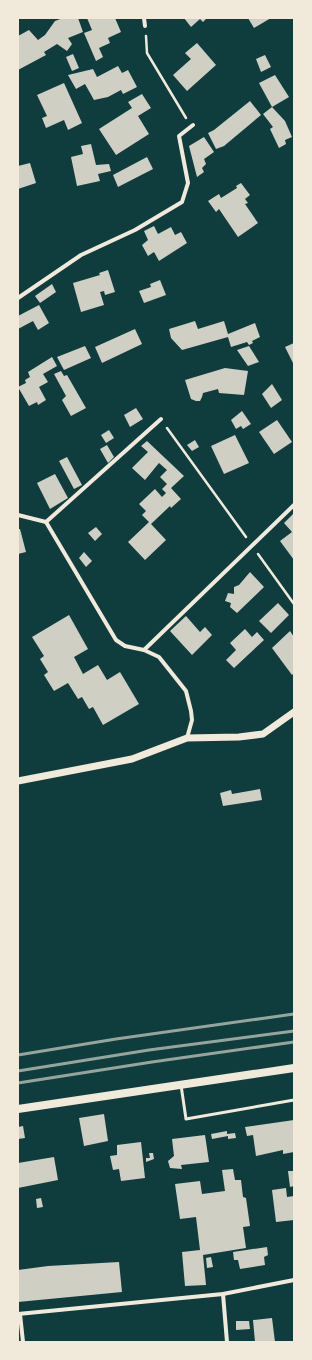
<svg xmlns="http://www.w3.org/2000/svg" width="312" height="1360" viewBox="0 0 312 1360" font-family="'PT Serif',serif">
	<style>
		.building { fill: #cfcfc3 }
		.lines { fill: none; stroke-linecap: round; stroke-linejoin: round }
		.path { stroke: #f1e9da; stroke-width: 2.5 }
		.service { stroke: #f1e9da; stroke-width: 3 }
		.minor { stroke: #f1e9da; stroke-width: 4 }
		.tertiary { stroke: #f1e9da; stroke-width: 7 }
		.secondary { stroke: #f1e9da; stroke-width: 8 }
		.rail { stroke: #97a49c; stroke-width: 3 }
	</style>
	<rect width="100%" height="100%" fill="#0f3d3e"/>
	<g class="building">
		<polygon points="63,18 78,18 83,32 68,38 72,44 67,51 57,44 44,52 46,55 18,70 18,36 29,30 38,40 45,35 55,21"/>
		<polygon points="87,18 115,18 121,32 108,38 110,43 99,48 103,57 96,61 84,33 92,30"/>
		<polygon points="184,18 207,18 203,22 200,19 191,27"/>
		<polygon points="248,18 271,18 254,28"/>
		<polygon points="197,43 216,65 187,91 173,75 191,59 185,53"/>
		<polygon points="73,54 79,68 72,71 66,57"/>
		<polygon points="265,55 271,67 261,72 256,59"/>
		<polygon points="118,66 122,73 128,70 137,87 123,94 121,90 108,97 94,100 85,84 76,89 68,75 93,69 97,77"/>
		<polygon points="275,75 289,97 272,107 259,83"/>
		<polygon points="64,83 82,123 68,130 64,120 46,128 42,118 47,116 37,95"/>
		<polygon points="142,94 151,108 138,116 149,134 116,155 99,129 132,108 128,102"/>
		<polygon points="250,101 261,115 224,146 216,149 208,133 214,130"/>
		<polygon points="272,107 285,121 292,137 285,140 286,144 279,148 270,129 273,127 263,114"/>
		<polygon points="204,137 214,152 204,159 206,164 202,168 204,172 197,177 189,146"/>
		<polygon points="91,144 96,165 109,164 111,171 98,174 100,181 77,186 71,157 83,154 81,146"/>
		<polygon points="147,157 153,169 118,187 113,175"/>
		<polygon points="30,163 36,183 18,189 18,166"/>
		<polygon points="241,183 250,195 245,199 248,203 245,204 258,223 238,237 219,209 216,212 208,201 219,194 221,198 237,188 236,186"/>
		<polygon points="154,226 158,234 171,227 175,235 181,232 187,243 159,261 154,252 148,256 142,245 148,240 144,231"/>
		<polygon points="108,270 115,292 105,295 104,291 100,292 104,305 81,312 73,283 100,275 99,273"/>
		<polygon points="160,280 166,295 144,303 139,291 151,287 150,284"/>
		<polygon points="52,284 56,292 40,303 35,296"/>
		<polygon points="39,305 49,323 38,330 33,321 18,329 18,316"/>
		<polygon points="195,321 198,329 224,321 228,334 255,323 260,337 252,341 253,343 249,345 247,342 231,347 228,337 182,350 171,338 169,329"/>
		<polygon points="135,329 142,344 102,363 95,347"/>
		<polygon points="294,343 294,365 285,347"/>
		<polygon points="85,346 91,358 64,370 57,357"/>
		<polygon points="249,346 259,362 248,366 237,350"/>
		<polygon points="52,357 57,366 43,374 48,382 39,387 46,400 38,405 37,402 29,406 18,387 26,383 25,380 30,377 28,372"/>
		<polygon points="225,368 248,371 244,395 219,393 218,389 203,393 202,397 200,401 196,401 191,399 185,380"/>
		<polygon points="61,371 64,376 67,375 86,408 71,416 62,400 66,396 54,374"/>
		<polygon points="272,384 282,400 271,408 262,394"/>
		<polygon points="136,408 143,419 130,427 124,415"/>
		<polygon points="242,411 251,424 243,429 241,426 236,429 231,420"/>
		<polygon points="277,420 292,442 274,454 259,432"/>
		<polygon points="109,430 114,438 106,443 101,435"/>
		<polygon points="235,435 249,463 224,474 211,446"/>
		<polygon points="195,440 199,447 192,451 187,445"/>
		<polygon points="147,441 184,476 171,488 181,499 171,508 170,506 151,524 166,540 145,560 128,542 149,522 142,515 146,511 139,504 155,489 162,497 166,493 162,489 167,484 160,477 167,470 159,463 145,480 132,468 148,452 141,446"/>
		<polygon points="107,445 114,457 108,463 100,449"/>
		<polygon points="67,457 82,485 74,489 59,461"/>
		<polygon points="55,474 68,498 50,509 37,483"/>
		<polygon points="294,513 294,560 280,541 292,532 284,523"/>
		<polygon points="96,527 102,534 95,541 88,533"/>
		<polygon points="18,529 20,529 26,552 18,554"/>
		<polygon points="84,552 92,561 86,567 79,558"/>
		<polygon points="250,572 264,587 237,613 230,607 231,603 225,601 228,593 234,594 234,587 239,585"/>
		<polygon points="278,603 289,615 271,633 259,621"/>
		<polygon points="69,615 88,649 74,657 83,674 98,665 107,680 120,672 139,704 103,725 93,707 89,709 82,697 78,699 68,683 54,691 44,675 48,672 40,659 44,656 32,637"/>
		<polygon points="186,616 200,632 205,627 212,635 192,655 170,631"/>
		<polygon points="245,629 252,637 257,632 264,640 234,668 226,660 236,650 230,643"/>
		<polygon points="290,631 294,637 294,673 292,675 272,648"/>
		<polygon points="260,789 262,800 223,806 220,793 231,790 232,794"/>
		<polygon points="104,1114 108,1141 84,1146 79,1118"/>
		<polygon points="294,1120 294,1152 283,1154 283,1150 256,1156 253,1135 247,1136 245,1127"/>
		<polygon points="23,1126 25,1138 18,1139 18,1127"/>
		<polygon points="227,1131 227,1134 235,1133 236,1138 228,1139 228,1136 212,1139 211,1134"/>
		<polygon points="205,1135 209,1162 181,1165 182,1169 170,1168 168,1161 174,1156 172,1139"/>
		<polygon points="141,1142 145,1178 121,1181 119,1169 113,1170 110,1156 117,1155 117,1145"/>
		<polygon points="149,1153 153,1153 154,1159 146,1162 146,1158 150,1158"/>
		<polygon points="54,1157 58,1180 18,1188 18,1163"/>
		<polygon points="233,1169 235,1180 241,1180 243,1197 246,1198 250,1226 243,1227 246,1248 203,1255 206,1285 185,1286 182,1252 200,1250 196,1217 180,1219 175,1184 200,1181 202,1194 225,1191 222,1170"/>
		<polygon points="288,1171 294,1171 294,1186 290,1187"/>
		<polygon points="286,1188 287,1197 294,1196 294,1220 276,1222 272,1190"/>
		<polygon points="41,1198 43,1207 37,1208 36,1199"/>
		<polygon points="267,1247 268,1255 264,1257 265,1265 240,1269 238,1260 234,1260 233,1252"/>
		<polygon points="211,1257 213,1267 207,1268 206,1258"/>
		<polygon points="119,1262 122,1292 18,1302 18,1270 48,1266"/>
		<polygon points="272,1318 275,1342 255,1342 253,1320"/>
		<polygon points="236,1321 249,1321 250,1329 236,1330"/>
	</g>
	<g class="lines">
		<g class="path">
			<polyline points="146,36 147,53 186,118"/>
			<polyline points="167,428 246,537"/>
			<polyline points="258,554 294,604"/>
		</g>
		<polyline class="service" points="181,1085 186,1119 294,1100"/>
		<g class="minor">
			<polyline points="144,18 145,26"/>
			<polyline points="18,298 81,255 135,230 182,202 188,183 179,136 193,125"/>
			<polyline points="18,515 46,522 116,640 125,646 144,650 159,657 186,691 191,711 192,720 187,738"/>
			<polyline points="46,522 161,419"/>
			<polyline points="144,650 294,505"/>
			<polyline points="223,1294 227,1342"/>
			<polyline points="18,1314 223,1294 294,1280"/>
			<polyline points="20,1314 23,1342"/>
		</g>
		<polyline class="tertiary" points="18,781 132,759 187,738 239,737 263,734 294,712"/>
		<polyline class="secondary" points="18,1109 294,1068"/>
		<g class="rail">
			<polyline points="18,1055 116,1039 294,1014"/>
			<polyline points="18,1071 149,1050 294,1031"/>
			<polyline points="18,1083 152,1062 294,1042"/>
		</g>
	</g>
	<rect width="312" height="1360" fill="none" stroke="#f1e9da" stroke-width="38"/>
</svg>
